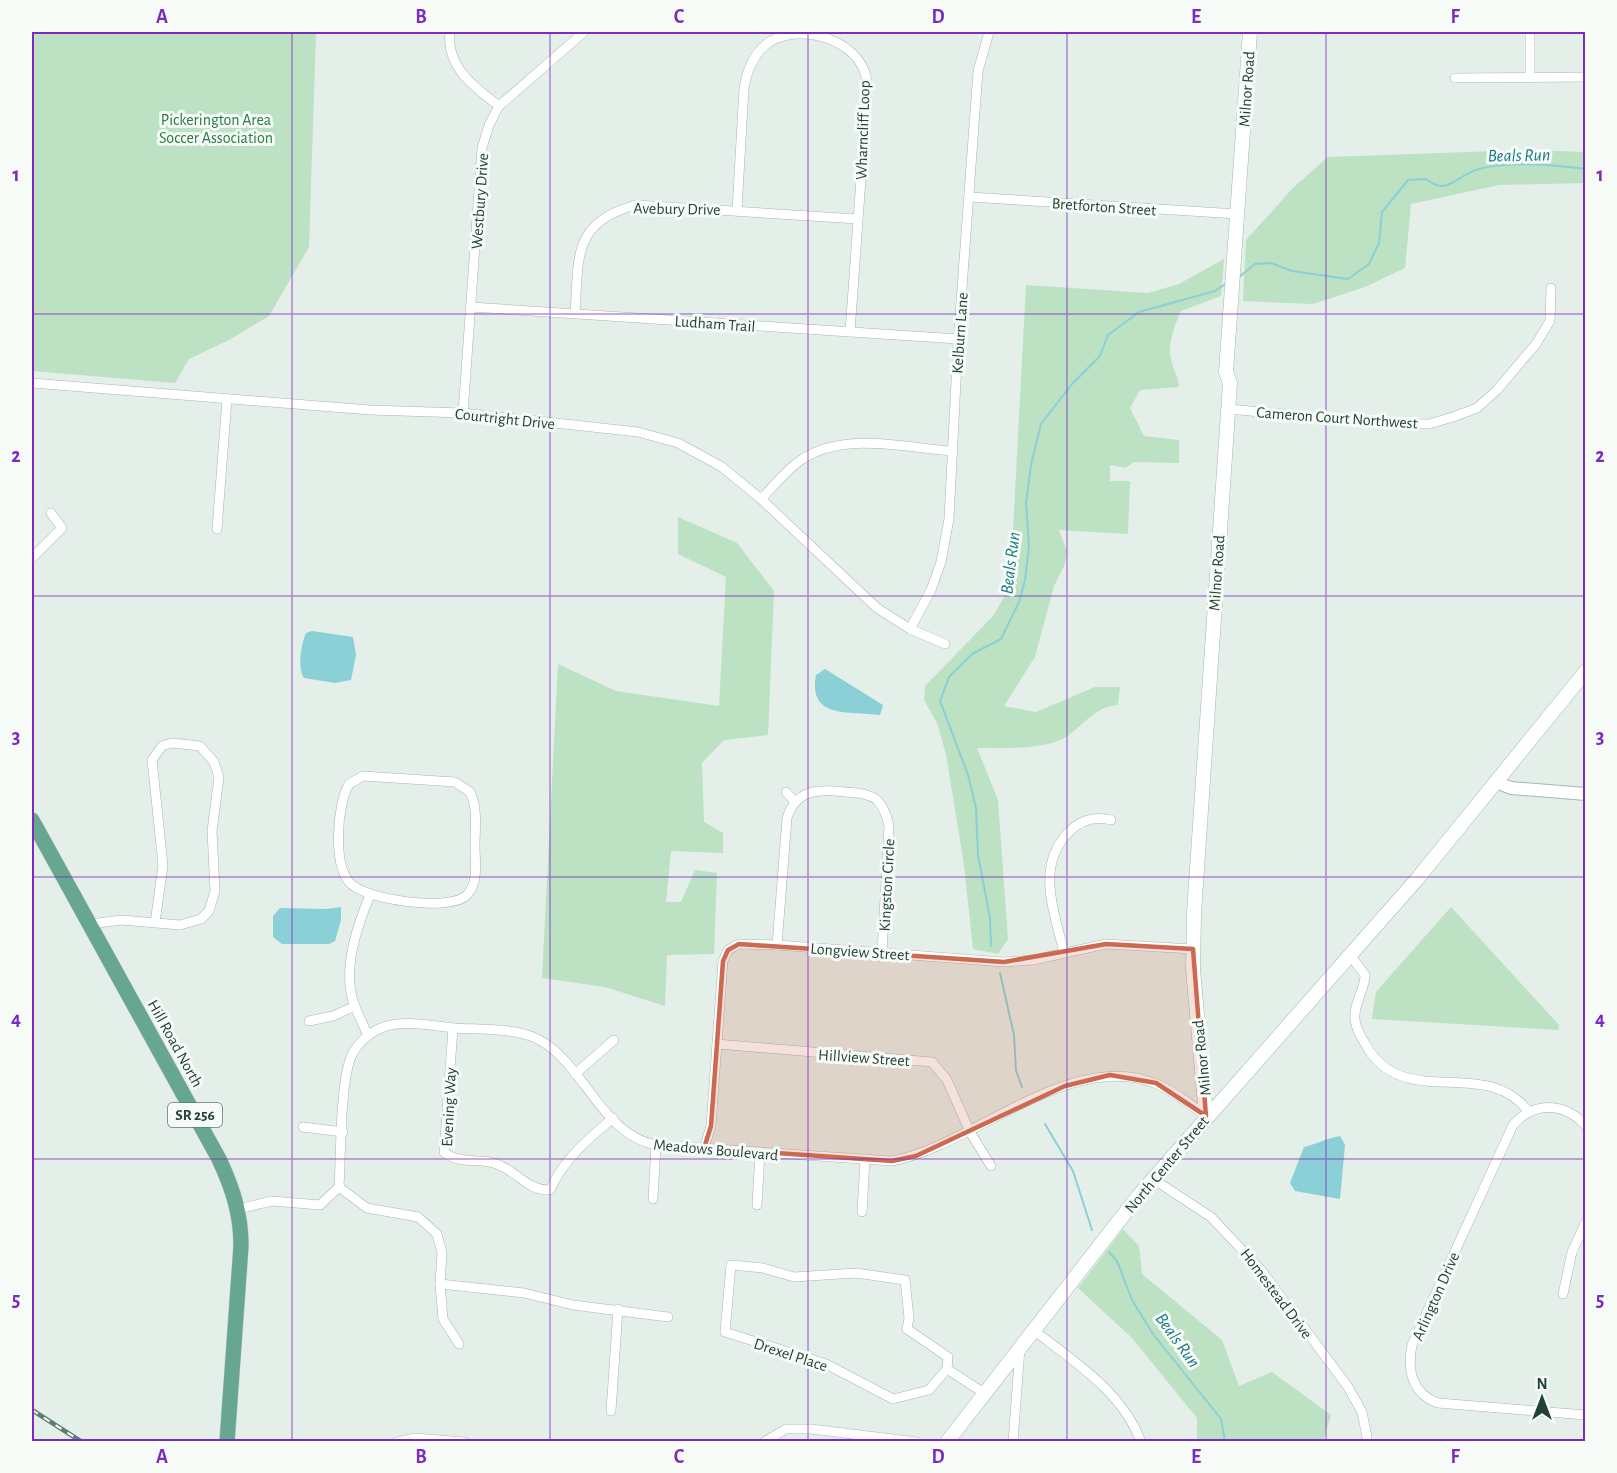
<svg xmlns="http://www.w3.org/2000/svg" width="1617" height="1473" viewBox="0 0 1617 1473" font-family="'Alegreya Sans',sans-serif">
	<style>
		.green { fill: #bce1c3 }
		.water { fill: #8ad0d6 }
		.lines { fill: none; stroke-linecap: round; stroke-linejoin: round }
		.stream { stroke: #8ad0d6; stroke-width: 2 }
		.minor-casing { stroke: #a6b8b0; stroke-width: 10 }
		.tertiary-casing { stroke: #a6b8b0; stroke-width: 14 }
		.secondary-casing { stroke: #a2bbb0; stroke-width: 15 }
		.primary-casing { stroke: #c1cac7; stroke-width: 16 }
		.minor { stroke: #fff; stroke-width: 9 }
		.tertiary { stroke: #fff; stroke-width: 12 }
		.secondary { stroke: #fff; stroke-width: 14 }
		.primary { stroke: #67a691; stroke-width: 15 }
		.rail-casing { stroke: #5d7d72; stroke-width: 4.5 }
		.rail { stroke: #f6fbf8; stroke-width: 2; stroke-dasharray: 7; stroke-linecap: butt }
		.marked { fill: #ce6951; fill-opacity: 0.2; stroke: #ce6951; stroke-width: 4.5; stroke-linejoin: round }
		.grid { fill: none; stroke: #7b2cbf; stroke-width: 1.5; stroke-opacity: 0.55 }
		.labels { text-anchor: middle; stroke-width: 6; stroke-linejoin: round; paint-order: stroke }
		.shield { fill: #f6fbf8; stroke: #627a71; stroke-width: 1.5 }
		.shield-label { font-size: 15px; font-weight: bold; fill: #224237 }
		.street-label { font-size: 16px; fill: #224237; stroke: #f6fbf8 }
		.park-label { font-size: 16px; fill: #2a7b43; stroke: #f6fbf8 }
		.water-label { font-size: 18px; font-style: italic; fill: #187982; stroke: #f6fbf8 }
		.neatline { fill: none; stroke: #7b2cbf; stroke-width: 2 }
		.grid-label { font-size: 20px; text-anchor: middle; font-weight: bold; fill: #7b2cbf }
	</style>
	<rect width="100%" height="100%" fill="#e4efe9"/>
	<g class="green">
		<polygon points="32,32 316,32 309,247 269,316 229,340 189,359 175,383 32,371"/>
		<polygon points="1527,150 1585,152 1585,183 1499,185 1411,204 1405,268 1365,287 1313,304 1243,301 1246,240 1293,188 1328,157"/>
		<path d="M1224 259 1221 296 1181 311C1175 325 1167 344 1171 359 1173 370 1178 375 1179 387L1140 390 1130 408 1144 436 1179 440V463L1134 462 1125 468 1110 465V481H1130L1128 534 1059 530 1067 551 1065 564 1054 586 1035 657 1004 706 1036 712 1095 687H1120L1118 705C1093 707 1084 726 1064 738 1043 750 1001 748 977 748L998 800 1008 939 998 954 973 949 964 865 946 754 937 723 924 700 925 686 993 616 1010 587 1026 285 1148 293 1179 284Z"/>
		<polygon points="678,517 737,543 774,591 768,735 724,740 702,763 704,822 723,833 723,853 671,851 666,902 681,902 695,870 717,873 714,954 667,955 665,1006 605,987 542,978 558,664 616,691 719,706 726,577 678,554"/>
		<polygon points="1451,907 1559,1025 1558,1030 1372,1019 1376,992"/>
		<polygon points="1123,1229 1139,1246 1142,1274 1222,1340 1239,1386 1272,1372 1331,1415 1323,1441 1197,1441 1197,1418 1132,1338 1078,1288"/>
	</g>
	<g class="water">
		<path d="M312 631 353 637 356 655 351 680 335 683 304 678C297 668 301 644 306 633Z"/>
		<path d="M825 669 883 705 880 715C848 711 808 719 816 675Z"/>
		<polygon points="341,907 341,920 335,941 329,944 282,944 273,937 273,916 280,908 326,909"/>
		<path d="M1340 1136 1345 1145 1340 1199 1295 1191 1290 1183 1304 1147C1317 1144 1327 1138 1340 1136Z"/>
	</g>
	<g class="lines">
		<g class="stream">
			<path d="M1239 277 1255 264 1271 263 1292 271 1348 279 1369 264 1379 243 1382 212 1408 180 1426 179C1448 197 1456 175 1479 169 1509 161 1555 165 1586 169"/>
			<polyline points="991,946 990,918 978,855 976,808 968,775 940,701 949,677 972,654 1001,639 1019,602 1025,580 1029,546 1026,503 1031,465 1041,424 1072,384 1100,356 1108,335 1139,312 1215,291 1227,283"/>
			<polyline points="1000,973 1014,1035 1016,1071 1022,1087"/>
			<polyline points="1045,1124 1073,1171 1092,1230"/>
			<polyline points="1109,1252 1117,1261 1132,1300 1153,1334 1221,1419 1225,1442"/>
		</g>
		<defs>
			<g id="minor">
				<path d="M450 32C446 67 474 87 499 106"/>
				<polyline points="1530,32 1530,78"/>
				<polyline points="1455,78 1586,77"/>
				<polyline points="970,197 1237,214"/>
				<path d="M737 210 744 88C747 70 754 51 771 41 803 24 856 39 866 76 867 81 867 89 867 95L850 332"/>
				<polyline points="471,307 958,339"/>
				<path d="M575 313C579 257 572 222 636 205L858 219"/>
				<polyline points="32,383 370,410 463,413 638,432 678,443 722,467 761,499 877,608 910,629 945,644"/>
				<polyline points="1228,409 1379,423 1429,424 1453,417 1477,408 1497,390 1536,344 1550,321 1551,288"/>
				<polyline points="463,413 482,148 489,125 499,106 584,32"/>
				<path d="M761 499C774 486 786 470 801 460 843 431 905 448 953 451"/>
				<polyline points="217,529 227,399"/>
				<polyline points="32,558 62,528 51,513"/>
				<polyline points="910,629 931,590 941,562 949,519 958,342 978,71 989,32"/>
				<path d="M363 776 455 782 470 792C478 808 475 829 475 846 475 862 479 882 467 895 451 912 363 900 349 882 333 862 337 805 349 784Z"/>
				<polyline points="786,792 795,802"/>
				<polyline points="90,924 121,920 180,925 201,919 209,911 215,891 212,831 219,777 214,762 200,746 172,743 162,746 152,760 163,865 155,923"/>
				<path d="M777 945 787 818C796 789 819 789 845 792 856 793 868 793 877 800 884 807 887 817 889 826L882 953"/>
				<path d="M1064 953C1055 913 1035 867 1068 833 1080 820 1094 816 1111 820"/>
				<path d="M1350 955 1365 975C1365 990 1353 1004 1355 1020 1356 1029 1361 1037 1366 1045 1402 1112 1486 1055 1528 1111"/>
				<polyline points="309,1021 333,1016 355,1006"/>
				<path d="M453 1028 444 1152C460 1166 483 1156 501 1166 519 1174 529 1191 550 1190 564 1159 587 1140 613 1118"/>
				<path d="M368 1036C363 1024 357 1013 353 1001 343 966 357 927 370 895"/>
				<polyline points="717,1044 932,1062 947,1080 970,1132 991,1166"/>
				<polyline points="575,1074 614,1040"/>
				<path d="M1586 1126C1565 1102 1534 1101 1513 1125L1412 1345C1407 1370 1412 1394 1438 1403L1586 1415"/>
				<polyline points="303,1127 343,1132"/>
				<polyline points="704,1148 711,1126 723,961 728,950 739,944 777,945 1004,962 1033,960 1106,944 1193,949"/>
				<polyline points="1153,1179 1211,1217 1261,1270 1348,1387 1362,1412 1367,1437"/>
				<polyline points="339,1187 367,1208 418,1217 437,1234 442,1253 440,1284 443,1319 459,1344"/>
				<polyline points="653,1199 656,1145"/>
				<polyline points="757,1205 760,1153"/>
				<path d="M238 1209 272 1201 320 1205 339 1187C341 1152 340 1091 350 1059 355 1046 368 1033 381 1028 402 1019 432 1026 454 1028 482 1030 519 1027 543 1042 586 1069 603 1135 656 1145L892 1161C975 1145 1071 1048 1157 1084 1175 1092 1190 1104 1206 1116"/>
				<polyline points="862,1212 865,1159"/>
				<polyline points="440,1284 524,1293 573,1305 668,1317"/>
				<polyline points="1563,1294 1572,1252 1586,1222"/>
				<path d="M1032 1329C1072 1360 1123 1392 1141 1442"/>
				<polyline points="947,1369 929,1390 893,1399 826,1364 725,1332 731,1265 763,1268 794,1277 856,1273 905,1280 909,1318 907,1329 948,1357 947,1369 984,1393"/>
				<polyline points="611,1411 618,1309"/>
				<polyline points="397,1442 415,1438 464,1442"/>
				<polyline points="764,1442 786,1429 811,1429 917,1442"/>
				<polyline points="1013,1442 1020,1348"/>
			</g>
			<polyline id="tertiary" points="1496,782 1511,788 1586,794"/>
			<g id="secondary">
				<polyline points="1206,1116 1193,969 1194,913 1230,383 1226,372 1250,32"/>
				<polyline points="947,1442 1139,1195 1418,878 1586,671"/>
			</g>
			<path id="primary" d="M32 820 219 1159C233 1189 241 1214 241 1246L227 1442"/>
		</defs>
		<use href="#minor" class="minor-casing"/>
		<use href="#tertiary" class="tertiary-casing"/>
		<use href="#secondary" class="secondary-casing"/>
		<use href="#primary" class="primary-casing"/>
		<use href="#minor" class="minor"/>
		<use href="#tertiary" class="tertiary"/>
		<use href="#secondary" class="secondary"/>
		<use href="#primary" class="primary"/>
		<defs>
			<polyline id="rail" points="32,1410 82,1442"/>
		</defs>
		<use href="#rail" class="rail-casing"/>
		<use href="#rail" class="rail"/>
	</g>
	<path class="marked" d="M739 944 1004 962 1106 944 1193 949 1206 1116 1156 1083 1110 1075 1065 1086 916 1156 892 1161 704 1148 711 1126 723 961 728 950Z"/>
	<path class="grid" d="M292 32V1442M550 32V1442M808 32V1442M1067 32V1442M1326 32V1442M32 314H1586M32 596H1586M32 877H1586M32 1159H1586"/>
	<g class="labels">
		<rect class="shield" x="168" y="1103" width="54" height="24" rx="4.5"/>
		<g class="shield-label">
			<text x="195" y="1120">SR 256</text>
		</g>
		<g class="street-label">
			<text transform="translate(1246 89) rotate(-86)" y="6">Milnor Road</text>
			<text transform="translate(862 130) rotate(-88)" y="6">Wharncliff Loop</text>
			<text transform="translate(479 201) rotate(-86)" y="6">Westbury Drive</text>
			<text transform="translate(1104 206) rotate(4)" y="6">Bretforton Street</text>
			<text transform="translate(677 208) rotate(1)" y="6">Avebury Drive</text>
			<text transform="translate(715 323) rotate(4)" y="6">Ludham Trail</text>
			<text transform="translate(959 333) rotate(-86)" y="6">Kelburn Lane</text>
			<text transform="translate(1337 417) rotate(4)" y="6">Cameron Court Northwest</text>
			<text transform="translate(505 418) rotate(6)" y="6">Courtright Drive</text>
			<text transform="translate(1216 573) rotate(-86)" y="6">Milnor Road</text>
			<text transform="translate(886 885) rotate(-87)" y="6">Kingston Circle</text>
			<text transform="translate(860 951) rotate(4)" y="6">Longview Street</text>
			<text transform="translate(176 1043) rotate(61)" y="6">Hill Road North</text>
			<text transform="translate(864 1057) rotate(4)" y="6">Hillview Street</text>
			<text transform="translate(1201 1058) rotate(-96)" y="6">Milnor Road</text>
			<text transform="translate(448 1107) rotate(-87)" y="6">Evening Way</text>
			<text transform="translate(716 1149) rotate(5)" y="6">Meadows Boulevard</text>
			<text transform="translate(1166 1164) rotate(-50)" y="6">North Center Street</text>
			<text transform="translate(1277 1293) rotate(53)" y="6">Homestead Drive</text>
			<text transform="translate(1435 1296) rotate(-66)" y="6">Arlington Drive</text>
			<text transform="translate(791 1354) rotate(18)" y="6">Drexel Place</text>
		</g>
		<g class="park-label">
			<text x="216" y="125">Pickerington Area<tspan x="216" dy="18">Soccer Association</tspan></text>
		</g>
		<g class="water-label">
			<text transform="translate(1519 155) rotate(-1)" y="6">Beals Run</text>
			<text transform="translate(1010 563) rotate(-83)" y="6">Beals Run</text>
			<text transform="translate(1178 1340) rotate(54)" y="6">Beals Run</text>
		</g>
	</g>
	<rect width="1617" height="1473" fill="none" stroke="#f6fbf8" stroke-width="66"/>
	<g transform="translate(1542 1398)" stroke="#f6fbf8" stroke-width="4.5" paint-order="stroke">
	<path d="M0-4.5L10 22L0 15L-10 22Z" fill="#224237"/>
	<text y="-9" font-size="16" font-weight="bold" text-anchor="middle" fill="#224237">N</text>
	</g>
	<rect x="33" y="33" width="1551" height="1407" class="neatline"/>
	<g class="grid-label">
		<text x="162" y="23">A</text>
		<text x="421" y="23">B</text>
		<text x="679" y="23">C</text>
		<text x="938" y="23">D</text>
		<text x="1196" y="23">E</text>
		<text x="1455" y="23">F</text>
		<text x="16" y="181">1</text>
		<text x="1600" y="181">1</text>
		<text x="16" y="462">2</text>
		<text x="1600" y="462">2</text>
		<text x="16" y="743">3</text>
		<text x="1600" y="743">3</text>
		<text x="16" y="1025">4</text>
		<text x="1600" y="1025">4</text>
		<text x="16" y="1306">5</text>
		<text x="1600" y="1306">5</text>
		<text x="162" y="1463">A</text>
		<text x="421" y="1463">B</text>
		<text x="679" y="1463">C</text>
		<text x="938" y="1463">D</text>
		<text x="1196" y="1463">E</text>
		<text x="1455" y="1463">F</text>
	</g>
</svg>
